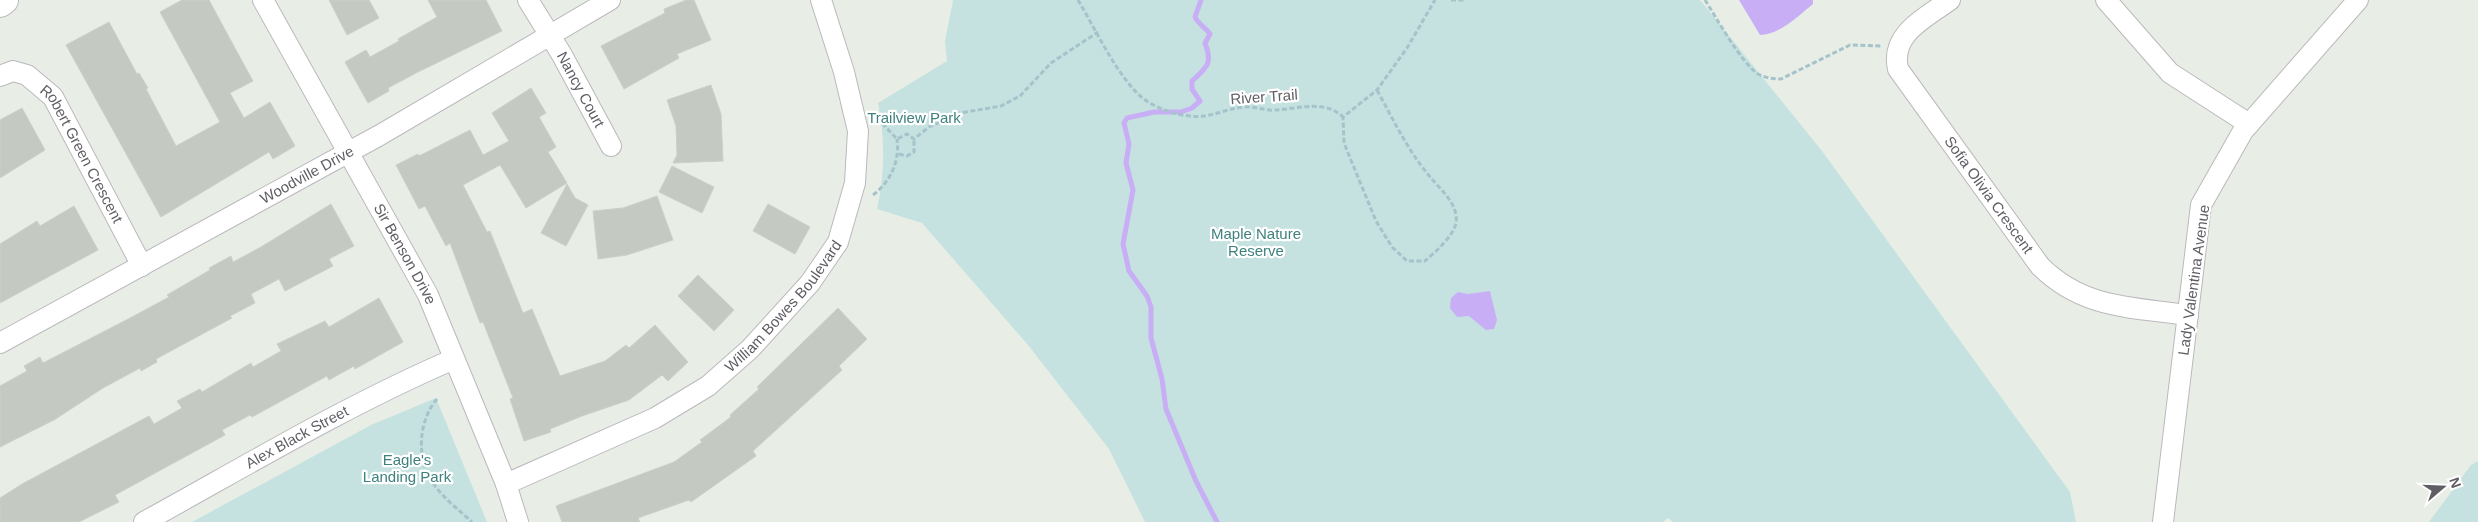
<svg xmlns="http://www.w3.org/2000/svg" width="2478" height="522" viewBox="0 0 2478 522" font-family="Arial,sans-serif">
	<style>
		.green { fill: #c5e2e0 }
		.water { fill: #c7aef5 }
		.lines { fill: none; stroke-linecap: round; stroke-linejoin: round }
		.stream { stroke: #c7aef5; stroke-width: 5 }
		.building { fill: #c4c9c2; stroke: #cad2c5 }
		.minor-casing { stroke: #bbb8be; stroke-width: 22 }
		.secondary-casing { stroke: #bab7be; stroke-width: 30 }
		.path { stroke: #a4c3ca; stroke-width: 3; stroke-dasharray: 5 2.5; stroke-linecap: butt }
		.minor { stroke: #fff; stroke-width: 20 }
		.secondary { stroke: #fff; stroke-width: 28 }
		.labels { text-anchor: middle; stroke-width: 4.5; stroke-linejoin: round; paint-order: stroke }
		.street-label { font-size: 15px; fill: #605d64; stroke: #fff }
		.park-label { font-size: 15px; fill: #3f817e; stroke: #fff }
	</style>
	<rect width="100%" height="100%" fill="#e8eee6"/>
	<g class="green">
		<path d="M953 0H1700L1822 151 2070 492 2076 522H1673L1668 518 1663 522H1145L1109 449 1028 345 922 223 877 209C885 173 885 139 878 103L947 61 945 41Z"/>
		<polygon points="436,398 487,522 192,522 371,425"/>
		<polygon points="2478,461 2478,522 2429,522 2471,465"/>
	</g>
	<g class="water">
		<path d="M1739 0H1813V4C1798 16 1779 35 1760 35Z"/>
		<polygon points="1490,291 1497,320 1494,329 1486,330 1469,316 1457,317 1450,308 1451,298 1458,292 1468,294"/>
	</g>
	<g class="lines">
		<path class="stream" d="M1201 0 1195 17C1199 25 1205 27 1210 34L1205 43C1213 64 1207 67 1192 81V89L1200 101 1192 108 1181 112H1154L1127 118 1124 123 1129 144 1126 163 1133 190 1123 244 1129 271 1147 296 1151 307V338L1162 379 1166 409 1196 481 1217 522"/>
	</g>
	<g class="building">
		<polygon points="182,0 209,0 236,50 253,81 230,93 244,118 270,102 295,146 273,159 269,152 161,217 66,45 109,22 137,74 139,73 148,88 146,89 176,146 220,122 160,12"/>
		<polygon points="329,0 369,0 379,18 347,35"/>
		<polygon points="428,0 486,0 502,31 416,73 388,88 389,91 368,103 345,62 366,50 370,57 399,41 398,39 437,17"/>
		<polygon points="686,0 694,0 711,40 677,54 679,58 624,89 601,46 665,13 664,9"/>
		<polygon points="711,85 721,114 723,161 673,163 677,155 676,126 667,100"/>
		<polygon points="531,88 546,113 539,117 556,147 548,152 567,183 526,208 500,165 463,185 487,232 490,231 523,313 532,309 560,376 605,361 626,345 629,348 655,325 688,362 668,381 662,375 629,400 582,416 550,429 551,432 524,441 510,399 513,398 483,322 480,323 450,243 446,246 425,206 419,209 396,165 418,154 419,156 470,130 483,155 509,141 492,113"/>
		<polygon points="22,108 45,150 0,178 0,120"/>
		<polygon points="672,166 714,187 702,213 659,192"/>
		<polygon points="567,184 575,198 588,205 566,246 541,233"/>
		<polygon points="657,196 673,240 627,255 598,259 593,211 623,208"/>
		<polygon points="331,204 354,246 329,259 333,266 285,291 279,279 251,294 255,303 230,316 232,318 156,359 157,362 141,371 140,368 103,388 54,420 0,447 0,386 27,371 24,366 40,357 43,363 132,317 169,297 167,295 210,270 209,268 231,256 233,262 261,247"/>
		<polygon points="768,204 810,227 795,254 753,231"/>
		<polygon points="74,206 98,250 0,303 0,244 37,221 40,226"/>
		<polygon points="698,275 734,310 714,331 678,296"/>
		<polygon points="379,298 403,342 355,369 354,366 329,380 327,376 252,417 250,415 222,430 225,435 115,495 119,502 79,522 0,522 0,498 22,484 149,416 154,424 182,408 177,401 200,389 202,392 251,363 253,367 281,351 277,344 325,321 329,327"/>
		<polygon points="838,308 867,339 839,366 842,370 753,451 756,456 691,502 689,500 638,518 640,522 562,522 556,506 674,462 702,442 700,440 731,417 730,415 759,389 757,387"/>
	</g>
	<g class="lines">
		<defs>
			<g id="minor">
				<path id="s1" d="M263 0 428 295 506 484 518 522"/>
				<path id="s2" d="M528 0 562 55 611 146"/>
				<path id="s3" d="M1950 0C1925 18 1890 34 1898 69L2040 266C2083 309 2132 307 2188 315"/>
				<polyline points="2106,0 2170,73 2249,124"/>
				<path id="s4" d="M0 76 13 71 27 75 53 97 142 266"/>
				<path id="s5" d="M0 343 380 135 610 0"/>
				<path id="s6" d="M506 484 655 418 708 386 750 349 810 283 838 242 855 183 858 131 844 72 821 0"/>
				<path id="s7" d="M144 522C246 466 347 405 454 359"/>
				<polyline points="2163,522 2201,205 2243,131 2358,0"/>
			</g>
			<polyline id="secondary" points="0,3 4,0"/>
		</defs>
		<use href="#minor" class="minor-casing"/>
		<use href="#secondary" class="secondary-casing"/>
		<g class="path">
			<path d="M1078 0C1096 30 1113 68 1137 93 1151 108 1184 119 1204 116 1218 114 1230 108 1245 107 1255 106 1265 111 1275 110 1298 109 1324 99 1343 117"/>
			<polyline points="1451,0 1464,0"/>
			<path d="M1705 0C1716 17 1742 64 1758 74 1766 78 1772 79 1781 79L1850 45 1882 46"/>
			<path d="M1377 90C1394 121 1408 151 1431 178 1441 190 1459 205 1456 223 1453 237 1435 252 1425 261H1407L1392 247 1376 221 1344 143 1343 117 1377 90 1407 48 1435 0"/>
			<polyline points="877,118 897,139 907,134 914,139 929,127 960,113 1001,106 1020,96 1051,63 1098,32"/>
			<polyline points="899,154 907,156 914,152 914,139"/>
			<path d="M873 195C891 181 900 161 897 139"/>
			<path d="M437 399C418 421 416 459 433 483 443 498 459 510 472 522"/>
		</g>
		<use href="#minor" class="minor"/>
		<use href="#secondary" class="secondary"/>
	</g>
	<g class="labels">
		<g class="street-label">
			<text dy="5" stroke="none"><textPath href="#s2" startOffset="104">Nancy Court</textPath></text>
			<text transform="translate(1264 97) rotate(-4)" y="5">River Trail</text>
			<text dy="5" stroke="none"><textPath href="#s4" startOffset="126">Robert Green Crescent</textPath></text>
			<text dy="5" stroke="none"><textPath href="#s5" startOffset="350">Woodville Drive</textPath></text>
			<text dy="5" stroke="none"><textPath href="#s3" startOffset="248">Sofia Olivia Crescent</textPath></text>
			<text dy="5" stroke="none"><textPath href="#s1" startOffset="291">Sir Benson Drive</textPath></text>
			<text transform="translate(2194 280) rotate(-82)" y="5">Lady Valentina Avenue</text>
			<text dy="5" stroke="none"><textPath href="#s6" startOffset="335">William Bowes Boulevard</textPath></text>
			<text dy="5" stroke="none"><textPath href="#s7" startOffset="175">Alex Black Street</textPath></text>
		</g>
		<g class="park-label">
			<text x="914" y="123">Trailview Park</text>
			<text x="1256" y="239">Maple Nature<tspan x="1256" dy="17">Reserve</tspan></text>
			<text x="407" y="465">Eagle's<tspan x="407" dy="17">Landing Park</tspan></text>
		</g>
	</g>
	<g transform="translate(2443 487) rotate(71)" stroke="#ffffff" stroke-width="4" paint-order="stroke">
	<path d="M0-4L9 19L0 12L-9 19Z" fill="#605d64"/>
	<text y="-8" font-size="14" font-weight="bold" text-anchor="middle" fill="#605d64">N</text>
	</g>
</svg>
